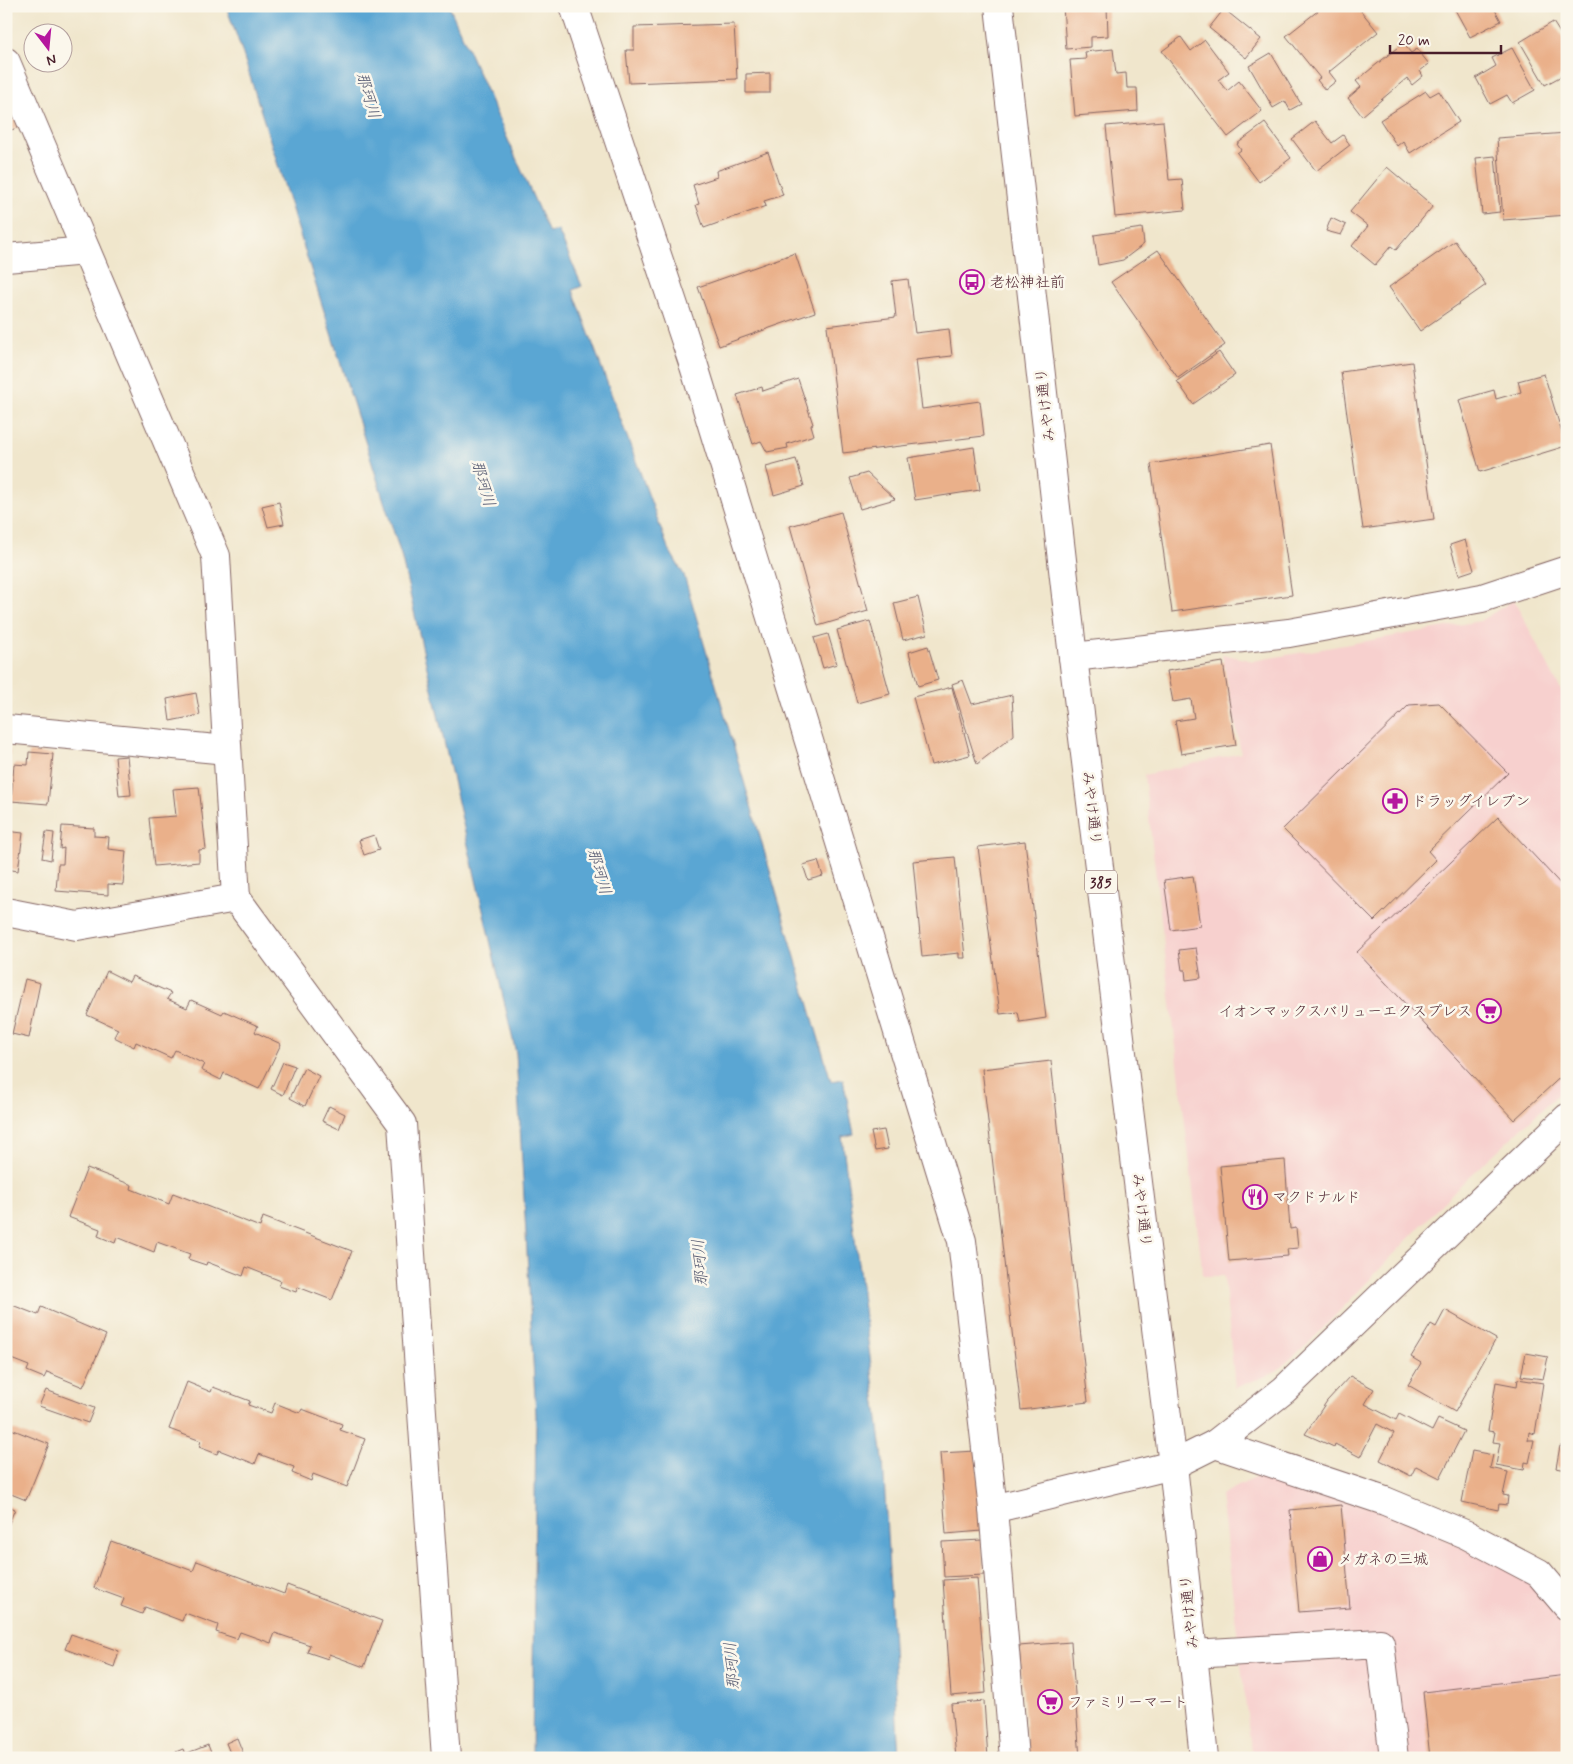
<svg xmlns="http://www.w3.org/2000/svg" width="1573" height="1764" viewBox="0 0 1573 1764" font-family="Mynerve,'Klee One',sans-serif">
	<style>
		.built { fill: #f7d0ce }
		.water { fill: #5aa6d3; stroke: #52627f }
		.building { fill: #eab08a }
		.lines { fill: none; stroke-linecap: round; stroke-linejoin: round }
		.minor-casing { stroke: #846563; stroke-width: 30 }
		.highway-casing { stroke: #846563; stroke-width: 30 }
		.minor { stroke: #fff; stroke-width: 28 }
		.highway { stroke: #fff; stroke-width: 28 }
		.labels { text-anchor: middle; stroke-width: 5; stroke-linejoin: round; paint-order: stroke }
		.shield { fill: #fbf7ec; stroke: #7f6065; stroke-width: 1 }
		.shield-label { font-size: 14px; font-weight: bold; fill: #4a1f2b }
		.poi-label { font-size: 15px; fill: #4a1f2b; stroke: #fbf7ec; text-anchor: start }
		.street-label { font-size: 15px; fill: #4a1f2b; stroke: #fbf7ec }
		.water-label { font-size: 16px; font-style: italic; fill: #50556e; stroke: #fbf7ec }
	</style>
	<rect width="100%" height="100%" fill="#fbf7ec"/>
	<filter id="ink" filterUnits="userSpaceOnUse"><feTurbulence type="fractalNoise" baseFrequency=".02" numOctaves="2"/><feDisplacementMap in="SourceGraphic" scale="10" xChannelSelector="R" yChannelSelector="G"/><feConvolveMatrix kernelMatrix="1 2 1 2 8 2 1 2 1" color-interpolation-filters="sRGB"/></filter>
	<filter id="wash" filterUnits="userSpaceOnUse"><feTurbulence type="fractalNoise" baseFrequency=".0096" numOctaves="4" result="noise"/><feDisplacementMap in="SourceGraphic" scale="20" xChannelSelector="R" yChannelSelector="G"/><feGaussianBlur stdDeviation="1.12" result="paint"/><feColorMatrix in="noise" values="0 0 0 0 0 0 0 0 0 0 0 0 0 0 0 0 0 1.4 0 .05"/><feComposite in="paint" operator="in"/></filter>
	<g filter="url(#wash)">
		<rect width="100%" height="100%" fill="#f0e6cc"/>
		<g class="built">
			<polygon points="1514,600 1567,702 1567,1086 1456,1189 1308,1344 1274,1373 1235,1388 1224,1276 1203,1276 1144,775 1241,753 1222,654 1253,661 1480,621"/>
			<polygon points="1260,1475 1390,1512 1539,1584 1567,1616 1567,1758 1252,1758 1221,1495"/>
		</g>
		<polygon class="water" points="226,6 449,6 549,233 558,230 582,286 573,290 668,548 684,575 831,1081 843,1079 854,1134 842,1137 883,1459 899,1758 532,1758 536,1415 516,1053 401,555 241,48"/>
		<g id="blocks">
			<g class="building">
				<polygon points="1063,6 1107,6 1108,36 1091,37 1091,47 1066,49"/>
				<polygon points="1324,6 1357,6 1378,32 1329,72 1336,81 1325,90 1317,80 1320,78 1286,36"/>
				<polygon points="1453,6 1493,6 1501,21 1470,37"/>
				<polygon points="1224,9 1261,39 1246,58 1209,28"/>
				<polygon points="1553,22 1567,44 1567,73 1545,85 1520,42"/>
				<polygon points="734,24 737,79 629,83 626,50 634,50 634,27"/>
				<polygon points="1181,37 1191,51 1205,40 1229,72 1218,80 1227,91 1239,81 1262,111 1228,137 1162,51"/>
				<polygon points="1403,43 1411,53 1417,49 1429,64 1420,71 1423,76 1412,85 1407,78 1362,116 1348,98 1361,87 1356,81"/>
				<polygon points="1512,48 1535,90 1512,103 1507,95 1490,104 1476,78 1496,66 1492,58"/>
				<polygon points="1113,49 1116,74 1126,73 1127,88 1137,88 1138,111 1075,116 1070,60 1086,59 1085,52"/>
				<polygon points="1271,53 1301,104 1290,110 1285,101 1273,108 1249,66"/>
				<polygon points="770,73 770,93 746,93 746,74"/>
				<polygon points="6,87 22,126 6,132"/>
				<polygon points="1426,91 1430,96 1439,91 1459,122 1410,153 1403,141 1397,146 1380,120"/>
				<polygon points="1163,121 1169,180 1182,179 1185,210 1115,217 1106,126"/>
				<polygon points="1315,121 1332,143 1343,135 1350,145 1316,171 1292,139"/>
				<polygon points="1265,123 1291,158 1259,182 1237,153 1241,150 1237,144"/>
				<polygon points="1567,133 1567,215 1503,220 1497,138"/>
				<polygon points="768,152 783,195 764,201 766,206 704,228 696,205 699,204 693,185 717,177 716,171"/>
				<polygon points="1495,156 1500,212 1482,214 1476,158"/>
				<polygon points="1387,167 1433,206 1396,250 1391,246 1375,265 1352,246 1368,226 1350,212"/>
				<polygon points="1331,218 1346,225 1341,235 1326,231"/>
				<polygon points="1142,228 1144,244 1123,260 1098,265 1094,235"/>
				<polygon points="1455,241 1486,285 1420,331 1389,287"/>
				<polygon points="1158,250 1225,345 1178,378 1111,282"/>
				<polygon points="795,253 815,312 719,346 698,287"/>
				<polygon points="908,279 915,333 949,329 952,356 916,360 922,409 980,401 984,436 843,453 827,326 896,317 892,281"/>
				<polygon points="1219,352 1235,375 1193,404 1177,381"/>
				<polygon points="1412,362 1434,519 1363,529 1341,372"/>
				<polygon points="1544,374 1566,446 1480,472 1459,400 1494,390 1496,399 1521,392 1518,381"/>
				<polygon points="798,379 813,424 811,425 814,435 787,444 788,448 767,452 761,441 753,444 737,395 762,387 763,391"/>
				<polygon points="1270,445 1292,595 1172,612 1151,464"/>
				<polygon points="974,447 980,490 915,500 908,458"/>
				<polygon points="796,459 804,486 774,495 766,467"/>
				<polygon points="867,473 895,499 860,509 850,478"/>
				<polygon points="279,502 284,524 268,527 262,506"/>
				<polygon points="841,512 868,611 818,626 790,526"/>
				<polygon points="1465,540 1474,570 1459,575 1450,545"/>
				<polygon points="918,597 927,634 903,640 894,603"/>
				<polygon points="870,621 890,694 857,703 837,630"/>
				<polygon points="828,634 837,664 823,668 814,638"/>
				<polygon points="928,646 938,680 918,686 909,652"/>
				<polygon points="1223,662 1236,745 1181,754 1175,721 1194,718 1191,699 1173,702 1167,671"/>
				<polygon points="963,680 972,704 1012,695 1014,735 977,764 952,684"/>
				<polygon points="952,687 970,755 931,765 913,697"/>
				<polygon points="196,693 200,715 170,721 167,699"/>
				<polygon points="1439,703 1508,773 1428,851 1436,860 1374,921 1283,829 1409,705"/>
				<polygon points="6,750 10,750 8,778 6,778"/>
				<polygon points="29,752 53,754 48,804 11,801 14,764 28,765"/>
				<polygon points="127,756 131,795 119,796 115,757"/>
				<polygon points="199,787 206,849 199,850 199,862 154,866 149,818 176,816 173,789"/>
				<polygon points="1498,817 1567,891 1567,1071 1514,1120 1357,952"/>
				<polygon points="62,826 94,828 94,836 109,837 108,849 126,851 123,885 108,884 108,895 56,891 58,864 63,864 64,848 60,849"/>
				<polygon points="6,831 23,833 18,871 6,869"/>
				<polygon points="46,832 54,833 51,860 42,858"/>
				<polygon points="374,835 379,850 364,855 359,840"/>
				<polygon points="1025,841 1046,1018 1020,1022 1018,1012 1000,1014 978,847"/>
				<polygon points="955,857 965,958 959,958 959,953 922,957 913,861"/>
				<polygon points="818,861 823,876 808,880 803,865"/>
				<polygon points="1193,876 1200,926 1171,930 1164,880"/>
				<polygon points="1196,948 1201,978 1186,980 1185,970 1182,970 1179,950"/>
				<polygon points="107,971 129,982 132,976 171,993 167,999 187,1008 191,1000 222,1014 224,1011 258,1026 255,1032 281,1044 259,1089 224,1073 221,1080 201,1070 204,1064 175,1050 171,1058 136,1042 134,1047 114,1037 118,1029 87,1015"/>
				<polygon points="25,979 40,983 29,1038 12,1034"/>
				<polygon points="1051,1061 1088,1402 1021,1410 982,1069"/>
				<polygon points="283,1062 295,1066 283,1095 271,1089"/>
				<polygon points="304,1068 319,1076 305,1106 290,1098"/>
				<polygon points="329,1106 345,1114 339,1129 322,1121"/>
				<polygon points="884,1130 888,1149 875,1151 871,1132"/>
				<polygon points="1285,1160 1290,1229 1296,1228 1298,1248 1287,1249 1288,1256 1229,1261 1220,1166"/>
				<polygon points="87,1168 132,1185 131,1189 169,1204 173,1193 260,1227 263,1217 352,1251 332,1300 298,1287 296,1292 279,1286 281,1281 246,1267 243,1276 207,1262 206,1265 188,1259 190,1254 157,1242 154,1252 117,1237 115,1243 98,1236 100,1229 68,1217"/>
				<polygon points="12,1305 38,1315 41,1307 106,1335 83,1387 47,1372 44,1378 27,1371 29,1366 6,1357 6,1314 8,1315"/>
				<polygon points="1445,1310 1496,1339 1455,1412 1408,1385 1421,1363 1411,1357 1431,1324 1436,1327"/>
				<polygon points="1526,1353 1548,1357 1543,1379 1521,1376"/>
				<polygon points="1350,1376 1374,1389 1365,1404 1396,1420 1399,1414 1432,1431 1438,1419 1464,1431 1440,1478 1416,1466 1411,1476 1380,1460 1394,1433 1377,1424 1360,1457 1335,1444 1334,1447 1305,1434 1327,1401"/>
				<polygon points="1518,1379 1543,1383 1535,1434 1529,1432 1528,1440 1534,1440 1529,1463 1525,1462 1524,1470 1496,1465 1500,1443 1493,1442 1495,1432 1488,1431 1496,1382 1517,1386"/>
				<polygon points="187,1382 211,1392 213,1387 250,1401 248,1405 271,1413 275,1403 300,1413 302,1409 342,1424 340,1430 365,1439 347,1487 313,1474 311,1481 292,1473 294,1467 259,1454 255,1464 219,1450 217,1454 199,1447 201,1441 169,1429"/>
				<polygon points="46,1390 94,1408 88,1423 39,1406"/>
				<polygon points="6,1427 49,1444 26,1500 6,1492"/>
				<polygon points="1560,1446 1567,1447 1567,1470 1556,1468"/>
				<polygon points="976,1451 982,1531 946,1534 940,1453"/>
				<polygon points="1472,1451 1493,1455 1490,1468 1508,1472 1503,1495 1508,1496 1507,1505 1499,1504 1498,1510 1462,1502"/>
				<polygon points="6,1505 15,1509 6,1530"/>
				<polygon points="1341,1505 1350,1608 1299,1612 1290,1510"/>
				<polygon points="982,1540 984,1575 944,1577 942,1542"/>
				<polygon points="111,1541 193,1571 197,1561 284,1594 287,1585 382,1621 364,1667 329,1654 328,1659 307,1652 310,1645 275,1633 271,1643 240,1632 237,1639 216,1632 218,1625 185,1613 182,1621 145,1607 142,1614 121,1606 124,1599 94,1588"/>
				<polygon points="977,1578 986,1693 951,1696 943,1580"/>
				<polygon points="71,1634 119,1651 114,1667 65,1649"/>
				<polygon points="1071,1642 1080,1758 1028,1758 1019,1646"/>
				<polygon points="1567,1675 1567,1758 1430,1758 1423,1692"/>
				<polygon points="984,1701 988,1758 956,1758 951,1704"/>
				<polygon points="237,1738 245,1758 232,1758 226,1743"/>
				<polygon points="208,1745 213,1758 161,1758 183,1749 185,1754"/>
			</g>
		</g>
	</g>
	<g filter="url(#ink)">
		<use href="#blocks" fill-opacity="0" stroke="#846563" stroke-width="1"/>
		<g class="lines">
			<defs>
				<g id="minor">
					<polyline points="574,6 694,366 962,1241 993,1509 1014,1758"/>
					<polyline points="6,62 216,556 236,898"/>
					<polyline points="6,258 86,251"/>
					<polyline points="1073,657 1289,633 1482,598 1567,570"/>
					<polyline points="6,729 227,750"/>
					<polyline points="6,912 77,926 236,898 402,1124 446,1758"/>
					<polyline points="1215,1444 1385,1501 1467,1535 1539,1573 1567,1606"/>
					<polyline points="993,1509 1173,1465 1215,1444 1284,1390 1567,1118"/>
					<polyline points="1193,1654 1380,1643 1394,1758"/>
				</g>
				<polyline id="highway" points="999,6 1073,657 1173,1465 1204,1758"/>
			</defs>
			<use href="#minor" class="minor-casing"/>
			<use href="#highway" class="highway-casing"/>
			<use href="#minor" class="minor"/>
			<use href="#highway" class="highway"/>
		</g>
	</g>
	<defs>
		<symbol id="bus-ring" viewBox="-11 -11 22 22"><circle r="9.5" fill="#fbf7ec" stroke="#b5179e" stroke-width="1.5"/><path d="M-5-6H5V4H4V6H2V4H-2V6H-4V4H-5ZM-3.5-4V0h7V-4ZM-3.5 1.2v1.5H-2V1.2ZM2 1.2v1.5H3.5V1.2Z" fill="#b5179e"/></symbol>
		<symbol id="pharmacy-ring" viewBox="-11 -11 22 22"><circle r="9.5" fill="#fbf7ec" stroke="#b5179e" stroke-width="1.5"/><path d="M-2-6h4v4h4v4h-4v4h-4v-4h-4v-4h4Z" fill="#b5179e"/></symbol>
		<symbol id="supermarket-ring" viewBox="-11 -11 22 22"><circle r="9.5" fill="#fbf7ec" stroke="#b5179e" stroke-width="1.5"/><path d="M-6-5.5h2.5l.6 2H6L4.5 2H-2.5L-4.4-4H-6ZM-1.5 3.2a1.3 1.3 0 1 0 .1 0ZM3 3.2a1.3 1.3 0 1 0 .1 0Z" fill="#b5179e"/></symbol>
		<symbol id="restaurant-ring" viewBox="-11 -11 22 22"><circle r="9.5" fill="#fbf7ec" stroke="#b5179e" stroke-width="1.5"/><path d="M-5-6h1v4h1v-4h1v4h1v-4h1v5L-1.5 .5V6h-2V.5L-5-1ZM5-6V6H3V1.5H1.5Q1.5-4 5-6Z" fill="#b5179e"/></symbol>
		<symbol id="shop-ring" viewBox="-11 -11 22 22"><circle r="9.5" fill="#fbf7ec" stroke="#b5179e" stroke-width="1.5"/><path d="M-5-2.5h2.3a2.7 3.5 0 0 1 5.4 0H5L5.5 6h-11ZM-1.5-2.5h3a1.5 2.3 0 0 0-3 0Z" fill="#b5179e"/></symbol>
	</defs>
	<g fill-rule="evenodd">
		<use href="#bus-ring" x="958" y="268" width="28" height="28"/>
		<use href="#pharmacy-ring" x="1381" y="787" width="28" height="28"/>
		<use href="#supermarket-ring" x="1475" y="997" width="28" height="28"/>
		<use href="#restaurant-ring" x="1241" y="1183" width="28" height="28"/>
		<use href="#shop-ring" x="1306" y="1545" width="28" height="28"/>
		<use href="#supermarket-ring" x="1036" y="1688" width="28" height="28"/>
	</g>
	<g class="labels">
		<rect class="shield" x="1085" y="870.5" width="32" height="23" rx="4"/>
		<g class="shield-label">
			<text x="1101" y="887">385</text>
		</g>
		<g class="poi-label">
			<text x="990" y="287">老松神社前</text>
			<text x="1412" y="806">ドラッグイレブン</text>
			<text x="1472" y="1016" text-anchor="end">イオンマックスバリューエクスプレス</text>
			<text x="1272" y="1202">マクドナルド</text>
			<text x="1338" y="1564">メガネの三城</text>
			<text x="1068" y="1707">ファミリーマート</text>
		</g>
		<g class="street-label">
			<text transform="translate(1045 405) rotate(-97)" y="5">みやけ通り</text>
			<text transform="translate(1092 808) rotate(83)" y="5">みやけ通り</text>
			<text transform="translate(1142 1210) rotate(83)" y="5">みやけ通り</text>
			<text transform="translate(1189 1612) rotate(-96)" y="5">みやけ通り</text>
		</g>
		<g class="water-label">
			<text transform="translate(369 95) rotate(73)" y="6">那珂川</text>
			<text transform="translate(484 483) rotate(73)" y="6">那珂川</text>
			<text transform="translate(600 871) rotate(73)" y="6">那珂川</text>
			<text transform="translate(699 1263) rotate(-95)" y="6">那珂川</text>
			<text transform="translate(731 1666) rotate(-95)" y="6">那珂川</text>
		</g>
	</g>
	<rect width="1573" height="1764" fill="none" stroke="#fbf7ec" stroke-width="25"/>
	<g transform="translate(48 48) rotate(164)"><circle r="24" fill="#fbf7ec" stroke="#b4a19f"/>
	<path d="M0-4L9 19L0 12L-9 19Z" fill="#b5179e"/>
	<text y="-8" font-size="14" font-weight="bold" text-anchor="middle" fill="#4a1f2b">N</text>
	</g>
	<path d="M1390 45v8h111v-8" fill="none" stroke="#4a1f2b" stroke-width="2.5"/>
	<text x="1398" y="45" font-size="15" fill="#4a1f2b" stroke="#fbf7ec" stroke-width="4" paint-order="stroke">20 m</text>
</svg>
